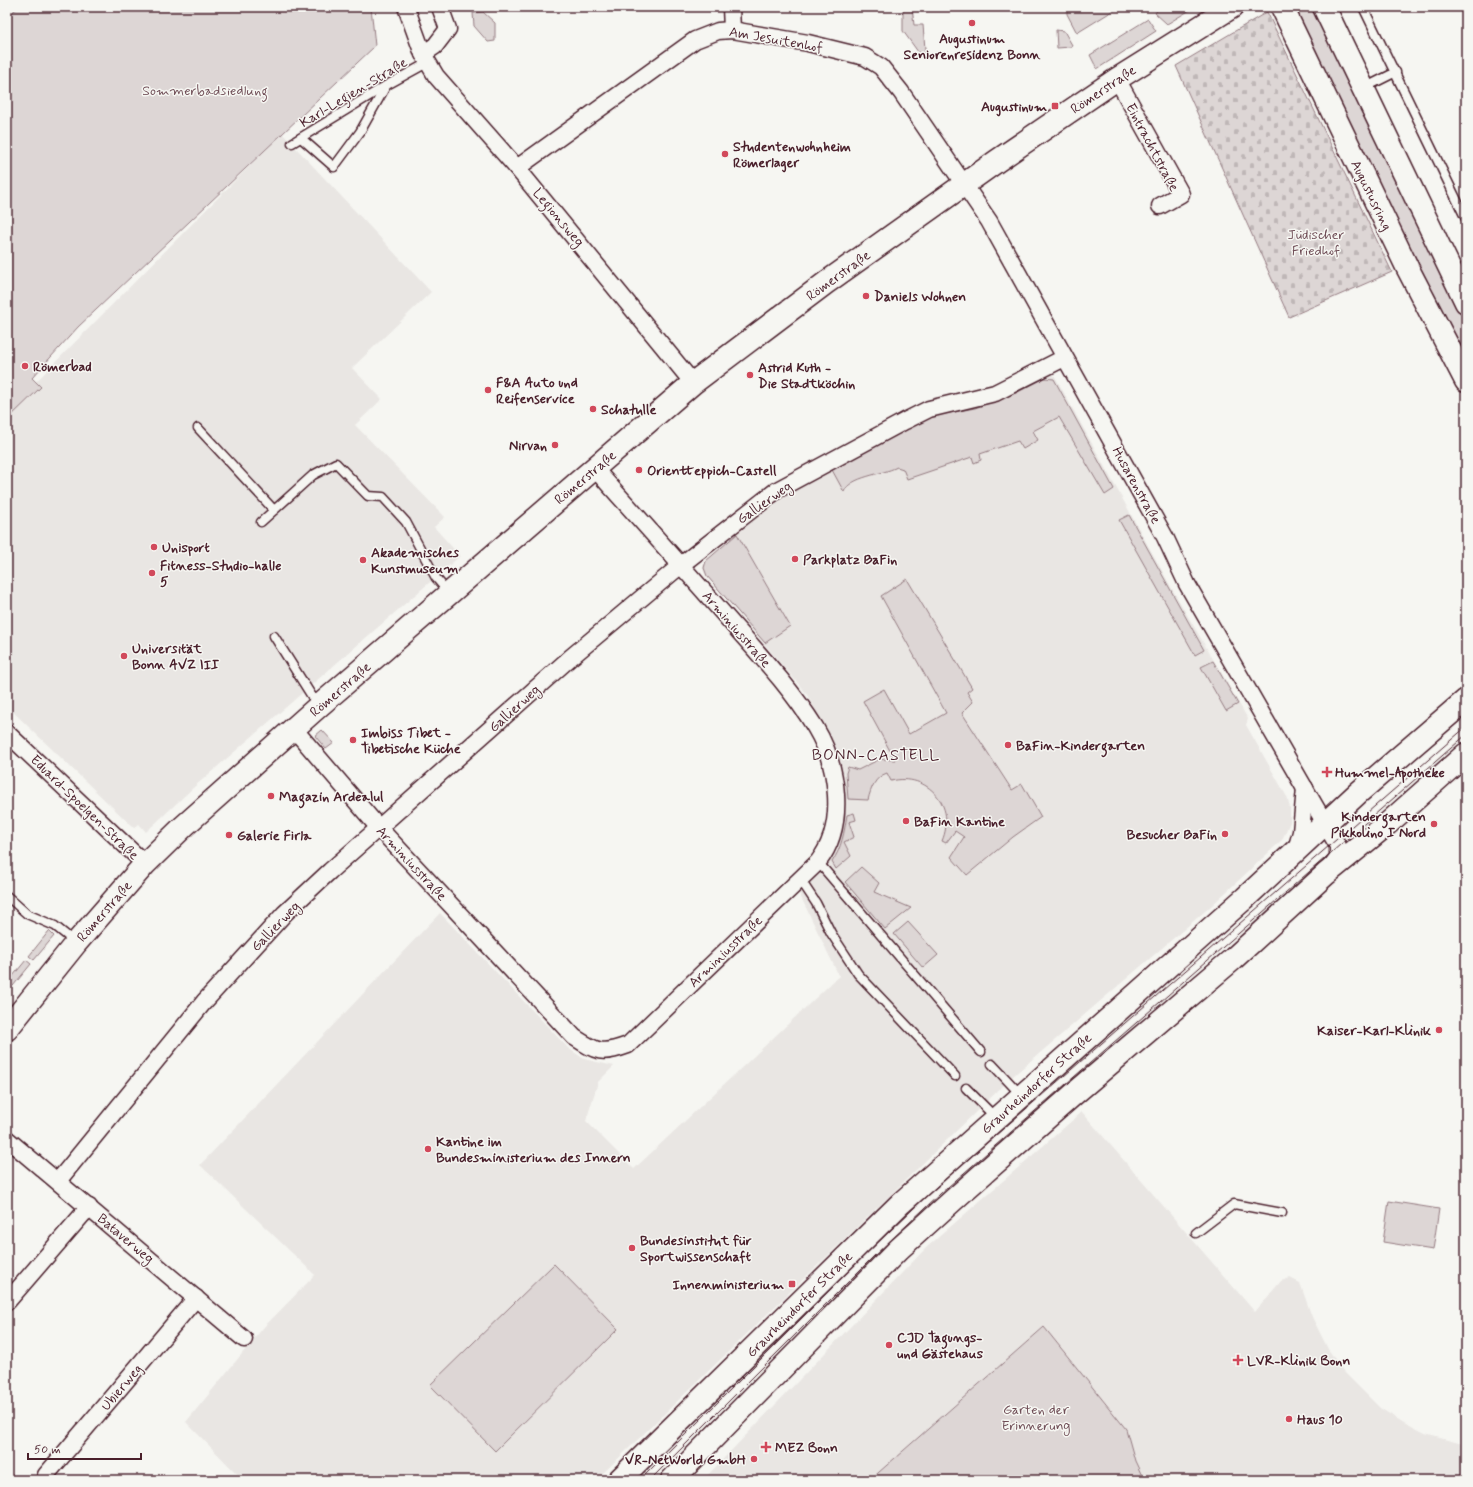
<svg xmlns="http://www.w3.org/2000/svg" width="1473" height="1487" viewBox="0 0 1473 1487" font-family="Mynerve,sans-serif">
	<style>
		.built { fill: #e9e6e3 }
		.green { fill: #ddd6d5; stroke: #947a80 }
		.cemetery { fill: url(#cemetery-stones); stroke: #947a80 }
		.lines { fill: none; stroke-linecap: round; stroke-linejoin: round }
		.lane-casing { stroke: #4a1f2b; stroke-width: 11 }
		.street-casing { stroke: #4a1f2b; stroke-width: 19 }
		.secondary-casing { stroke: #4a1f2b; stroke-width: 25 }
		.lane { stroke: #f6f6f2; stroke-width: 8 }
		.street { stroke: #f6f6f2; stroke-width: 16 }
		.secondary { stroke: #f6f6f2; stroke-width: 22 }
		.tram { stroke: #4a1f2b; stroke-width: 1 }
		.poi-dot { fill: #d1495b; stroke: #f6f6f2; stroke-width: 1.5 }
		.labels { text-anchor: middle; stroke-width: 3; stroke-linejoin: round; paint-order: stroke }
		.poi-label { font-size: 14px; font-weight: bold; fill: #4a1f2b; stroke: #f6f6f2; text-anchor: start }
		.street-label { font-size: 14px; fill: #4a1f2b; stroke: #f6f6f2 }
		.park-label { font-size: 14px; fill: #6f4d56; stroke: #f6f6f2 }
		.quarter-label { font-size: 16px; letter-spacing: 1px; fill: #4a1f2b; stroke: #f6f6f2 }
	</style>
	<defs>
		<pattern id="cemetery-stones" width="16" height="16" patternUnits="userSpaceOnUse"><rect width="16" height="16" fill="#ddd6d5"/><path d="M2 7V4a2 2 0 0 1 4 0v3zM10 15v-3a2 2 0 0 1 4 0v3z" fill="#bfb7b7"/></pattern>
	</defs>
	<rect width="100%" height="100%" fill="#f6f6f2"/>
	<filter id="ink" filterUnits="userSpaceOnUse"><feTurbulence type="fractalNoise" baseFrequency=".025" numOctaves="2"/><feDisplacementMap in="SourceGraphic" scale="8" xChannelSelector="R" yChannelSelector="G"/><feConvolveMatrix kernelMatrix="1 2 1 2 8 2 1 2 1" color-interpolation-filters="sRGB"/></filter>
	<g filter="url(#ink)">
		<g class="built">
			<polygon points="282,133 431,292 352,368 382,399 355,425 445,517 434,527 460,556 194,787 146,832 139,824 134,828 7,706 7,411"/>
			<polygon points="1052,371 1171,587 1248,719 1246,725 1287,797 1290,808 1290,822 1282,840 1211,906 1012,1077 596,1480 243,1480 186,1422 263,1328 315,1275 200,1165 440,913 568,1048 584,1059 614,1066 598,1082 586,1121 634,1169 839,976 798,891 837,852 844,818 845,797 840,756 806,693 705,574 703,568 705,560 784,495 933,413"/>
			<polygon points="1082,1112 1255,1312 1281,1281 1290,1278 1300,1283 1312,1317 1328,1349 1343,1371 1380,1408 1404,1423 1425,1434 1466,1445 1466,1480 1144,1480 1135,1461 1126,1429 1044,1327 870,1480 703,1480 926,1248"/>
		</g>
		<g class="green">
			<polygon points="19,7 371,7 375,46 78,327 32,378 41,387 7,420 7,16"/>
			<polygon points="903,7 912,7 914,25 923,25 925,49 925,53 921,56 903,31"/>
			<polygon points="1067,7 1119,7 1077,33 1067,14"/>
			<polygon points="1160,7 1195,7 1167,24 1155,13"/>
			<polygon points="1299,7 1313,7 1466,321 1466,361 1298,18"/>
			<polygon points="483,12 495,23 495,41 488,42 474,26 473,13"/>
			<polygon points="1148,19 1156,31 1097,69 1090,55"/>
			<polygon points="1056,30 1064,31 1072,45 1071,47 1057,48"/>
			<path d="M1045 378 1054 379 1114 489 1105 495 1059 417 1033 431 1038 440 1023 449 1018 441 980 454 981 460 974 463 972 457 907 479 903 469 897 467C882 475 850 476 844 492L831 468 933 416 975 408 1016 393Z"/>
			<polygon points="1129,515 1204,650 1195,655 1119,520"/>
			<polygon points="737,534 790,626 765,643 707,576 704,568 706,561"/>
			<path d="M907 579 972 688 967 692 973 702 962 713 1012 790 1022 784 1041 817 1013 837 967 875 951 857 964 837 955 831 946 843 942 841C957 806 928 772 891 781L887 773C875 777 871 788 868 800L848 799 846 773 848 767 858 770 880 759 895 760 863 701 884 689 909 734 946 713 881 596Z"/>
			<polygon points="1213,661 1238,704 1226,711 1201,667"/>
			<polygon points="322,730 334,743 326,749 315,736"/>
			<path d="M854 813 856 820 849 822 854 837 844 842 851 856 836 869 832 862C842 847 844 833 847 815Z"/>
			<polygon points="861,867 879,883 874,892 911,908 885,929 845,882"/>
			<polygon points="908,922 938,955 923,968 894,934"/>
			<polygon points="49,931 54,936 34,960 29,956"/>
			<polygon points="26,960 31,964 13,986 8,982"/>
			<polygon points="1389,1201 1439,1209 1433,1250 1383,1242"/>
			<polygon points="554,1264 618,1329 495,1451 430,1385"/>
			<polygon points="1044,1327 1126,1429 1135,1461 1144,1480 870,1480"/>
		</g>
		<polygon class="cemetery" points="1267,12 1392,272 1289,317 1176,66"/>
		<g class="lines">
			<defs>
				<g id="lane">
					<polyline points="1363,7 1466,219"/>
					<polyline points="1364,88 1396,72"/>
					<polyline points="301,138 334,167 360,132 386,86"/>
					<polyline points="292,143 387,85 427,63"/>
					<polyline points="198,428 274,510"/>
					<polyline points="261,522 313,475 336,463 368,496 383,497 406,522 436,578 449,593"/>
					<polyline points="274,636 318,706"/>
					<polyline points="818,862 981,1052"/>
					<polyline points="800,879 816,903 831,933 858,974 955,1076"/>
					<polyline points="7,896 27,914 55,926 76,943"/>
					<polyline points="992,1064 1021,1095"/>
					<polyline points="966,1088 995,1117"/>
					<polyline points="1196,1233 1234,1204 1282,1213"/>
				</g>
				<g id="street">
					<polyline points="406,7 423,54 435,46 448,29 440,7"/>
					<polyline points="731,7 732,30"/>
					<polyline points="423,54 436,76 517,168 693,383"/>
					<polyline points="1117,79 1181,194 1160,206"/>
					<polyline points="517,168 695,40 718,31 732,30 808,43 865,57 881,67 901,92 989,221 1165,537 1187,584 1338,846 1338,857 1329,869"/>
					<path d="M294 729 379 828 574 1037C597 1052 601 1055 628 1045L818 862C847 825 838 765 815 727 789 685 754 649 722 612 680 564 637 516 595 469"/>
					<polyline points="7,733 145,864"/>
					<polyline points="1296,850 1301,832 1305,788"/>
					<polyline points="7,1139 244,1339"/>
					<polyline points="58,1181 204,1002 285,913 330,871 570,658 681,565 777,490 905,421 929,409 995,393 1064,358"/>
					<polyline points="7,1302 89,1207"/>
					<polyline points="45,1480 46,1475 196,1298"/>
				</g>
				<g id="secondary">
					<polyline points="1282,7 1408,269 1466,381"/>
					<polyline points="1324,7 1466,302"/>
					<polyline points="7,1029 76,943 145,864 184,826 319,706 693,383 827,282 997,161 1117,79 1232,7"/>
					<polyline points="619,1480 901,1203 1245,898 1358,793 1466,700"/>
					<polyline points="672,1480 899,1249 960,1194 1074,1094 1233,959 1326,874 1385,826 1466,754"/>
				</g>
			</defs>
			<use href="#lane" class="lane-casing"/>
			<use href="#street" class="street-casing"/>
			<use href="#secondary" class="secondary-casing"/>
			<use href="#lane" class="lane"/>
			<use href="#street" class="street"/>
			<use href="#secondary" class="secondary"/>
			<g class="tram">
				<polyline points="640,1480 869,1251 935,1188 1466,727"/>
				<polyline points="650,1480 874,1256 940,1194 1466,735"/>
			</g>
		</g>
	</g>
	<g class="poi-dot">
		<circle cx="972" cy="23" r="4"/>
		<rect x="1051" y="102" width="8" height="8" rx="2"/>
		<circle cx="725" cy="154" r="4"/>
		<circle cx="866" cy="296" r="4"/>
		<circle cx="25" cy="366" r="4"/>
		<circle cx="750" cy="375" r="4"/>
		<circle cx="488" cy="390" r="4"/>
		<circle cx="593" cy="409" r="4"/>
		<circle cx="555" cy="445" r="4"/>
		<circle cx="639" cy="470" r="4"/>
		<circle cx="154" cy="547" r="4"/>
		<circle cx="795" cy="559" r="4"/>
		<circle cx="363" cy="560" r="4"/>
		<circle cx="152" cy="573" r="4"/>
		<circle cx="124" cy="656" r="4"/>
		<circle cx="353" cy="740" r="4"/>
		<circle cx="1008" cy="745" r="4"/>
		<path d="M1325 766h4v4h4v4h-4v4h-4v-4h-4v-4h4z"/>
		<circle cx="271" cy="796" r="4"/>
		<circle cx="906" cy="821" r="4"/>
		<circle cx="1434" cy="824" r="4"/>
		<circle cx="1225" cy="834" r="4"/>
		<circle cx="229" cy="835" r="4"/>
		<circle cx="1439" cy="1030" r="4"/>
		<circle cx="428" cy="1149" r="4"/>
		<circle cx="632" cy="1248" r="4"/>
		<rect x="788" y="1280" width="8" height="8" rx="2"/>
		<circle cx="889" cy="1345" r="4"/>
		<path d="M1236 1354h4v4h4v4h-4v4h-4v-4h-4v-4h4z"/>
		<circle cx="1289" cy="1419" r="4"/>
		<path d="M764 1441h4v4h4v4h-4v4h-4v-4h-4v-4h4z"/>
		<circle cx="754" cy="1459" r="4"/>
	</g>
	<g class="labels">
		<g class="poi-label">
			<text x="972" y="43" text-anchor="middle">Augustinum<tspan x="972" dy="16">Seniorenresidenz Bonn</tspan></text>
			<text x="1047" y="111" text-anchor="end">Augustinum</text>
			<text x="733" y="151">Studentenwohnheim<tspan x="733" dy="16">Römerlager</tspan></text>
			<text x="874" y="301">Daniels Wohnen</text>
			<text x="33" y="371">Römerbad</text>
			<text x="758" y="372">Astrid Kuth -<tspan x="758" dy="16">Die Stadtköchin</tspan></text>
			<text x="496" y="387">F&amp;A Auto und<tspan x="496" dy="16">Reifenservice</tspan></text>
			<text x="601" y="414">Schatulle</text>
			<text x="547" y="450" text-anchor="end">Nirvan</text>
			<text x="647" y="475">Orientteppich-Castell</text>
			<text x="162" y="552">Unisport</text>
			<text x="371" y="557">Akademisches<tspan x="371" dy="16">Kunstmuseum</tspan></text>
			<text x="803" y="564">Parkplatz BaFin</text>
			<text x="160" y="570">Fitness-Studio-halle<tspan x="160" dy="16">5</tspan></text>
			<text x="132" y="653">Universität<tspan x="132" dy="16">Bonn AVZ III</tspan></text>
			<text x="361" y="737">Imbiss Tibet -<tspan x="361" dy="16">Tibetische Küche</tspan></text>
			<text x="1016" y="750">BaFin-Kindergarten</text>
			<text x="1335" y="777">Hummel-Apotheke</text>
			<text x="279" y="801">Magazin Ardealul</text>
			<text x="1426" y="821" text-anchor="end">Kindergarten<tspan x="1426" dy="16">Pikkolino I Nord</tspan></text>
			<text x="914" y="826">BaFin Kantine</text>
			<text x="1217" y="839" text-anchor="end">Besucher BaFin</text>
			<text x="237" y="840">Galerie Firla</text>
			<text x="1431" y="1035" text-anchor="end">Kaiser-Karl-Klinik</text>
			<text x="436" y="1146">Kantine im<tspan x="436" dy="16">Bundesministerium des Innern</tspan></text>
			<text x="640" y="1245">Bundesinstitut für<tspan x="640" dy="16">Sportwissenschaft</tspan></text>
			<text x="784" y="1289" text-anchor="end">Innenministerium</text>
			<text x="897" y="1342">CJD Tagungs-<tspan x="897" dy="16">und Gästehaus</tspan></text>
			<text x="1247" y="1365">LVR-Klinik Bonn</text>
			<text x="1297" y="1424">Haus 10</text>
			<text x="775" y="1452">MEZ Bonn</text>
			<text x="746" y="1464" text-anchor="end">VR-NetWorld GmbH</text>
		</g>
		<g class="street-label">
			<text transform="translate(776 39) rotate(10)" y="5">Am Jesuitenhof</text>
			<text transform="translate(1103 89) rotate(-34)" y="5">Römerstraße</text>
			<text transform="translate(353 92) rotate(-31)" y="5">Karl-Legien-Straße</text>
			<text transform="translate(1153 147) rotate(62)" y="5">Eintrachtstraße</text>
			<text transform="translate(1372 195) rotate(64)" y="5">Augustusring</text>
			<text transform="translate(559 217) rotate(50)" y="5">Legionsweg</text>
			<text transform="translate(838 275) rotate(-36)" y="5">Römerstraße</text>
			<text transform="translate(585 477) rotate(-40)" y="5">Römerstraße</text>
			<text transform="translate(1137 485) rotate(61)" y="5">Husarenstraße</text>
			<text transform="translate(764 502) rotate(-35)" y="5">Gallierweg</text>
			<text transform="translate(737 629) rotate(49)" y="5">Arminiusstraße</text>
			<text transform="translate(340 689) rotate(-41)" y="5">Römerstraße</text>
			<text transform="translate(514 708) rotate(-42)" y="5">Gallierweg</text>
			<text transform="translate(85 807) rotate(44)" y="5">Eduard-Spoelgen-Straße</text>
			<text transform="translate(412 863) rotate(47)" y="5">Arminiusstraße</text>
			<text transform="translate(104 911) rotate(-49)" y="5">Römerstraße</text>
			<text transform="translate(275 926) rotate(-46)" y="5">Gallierweg</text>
			<text transform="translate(725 951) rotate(-44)" y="5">Arminiusstraße</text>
			<text transform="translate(1036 1083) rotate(-42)" y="5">Graurheindorfer Straße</text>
			<text transform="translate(126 1238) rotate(40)" y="5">Bataverweg</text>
			<text transform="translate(799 1304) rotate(-45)" y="5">Graurheindorfer Straße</text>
			<text transform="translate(121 1387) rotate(-50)" y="5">Ubierweg</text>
		</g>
		<g class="park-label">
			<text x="205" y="95">Sommerbadsiedlung</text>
			<text x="1316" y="239">Jüdischer<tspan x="1316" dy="16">Friedhof</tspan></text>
			<text x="1036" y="1414">Garten der<tspan x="1036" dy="16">Erinnerung</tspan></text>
		</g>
		<g class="quarter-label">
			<text x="876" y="760">BONN-CASTELL</text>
		</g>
	</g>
	<rect width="1473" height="1487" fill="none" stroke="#f6f6f2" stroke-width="24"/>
	<rect x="12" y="12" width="1449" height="1463" fill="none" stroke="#4a1f2b" stroke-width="1.5" filter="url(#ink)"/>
	<path d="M28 1453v6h113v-6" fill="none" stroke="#4a1f2b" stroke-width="2"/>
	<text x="34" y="1453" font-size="12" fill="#4a1f2b" stroke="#f6f6f2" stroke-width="3" paint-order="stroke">50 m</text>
</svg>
